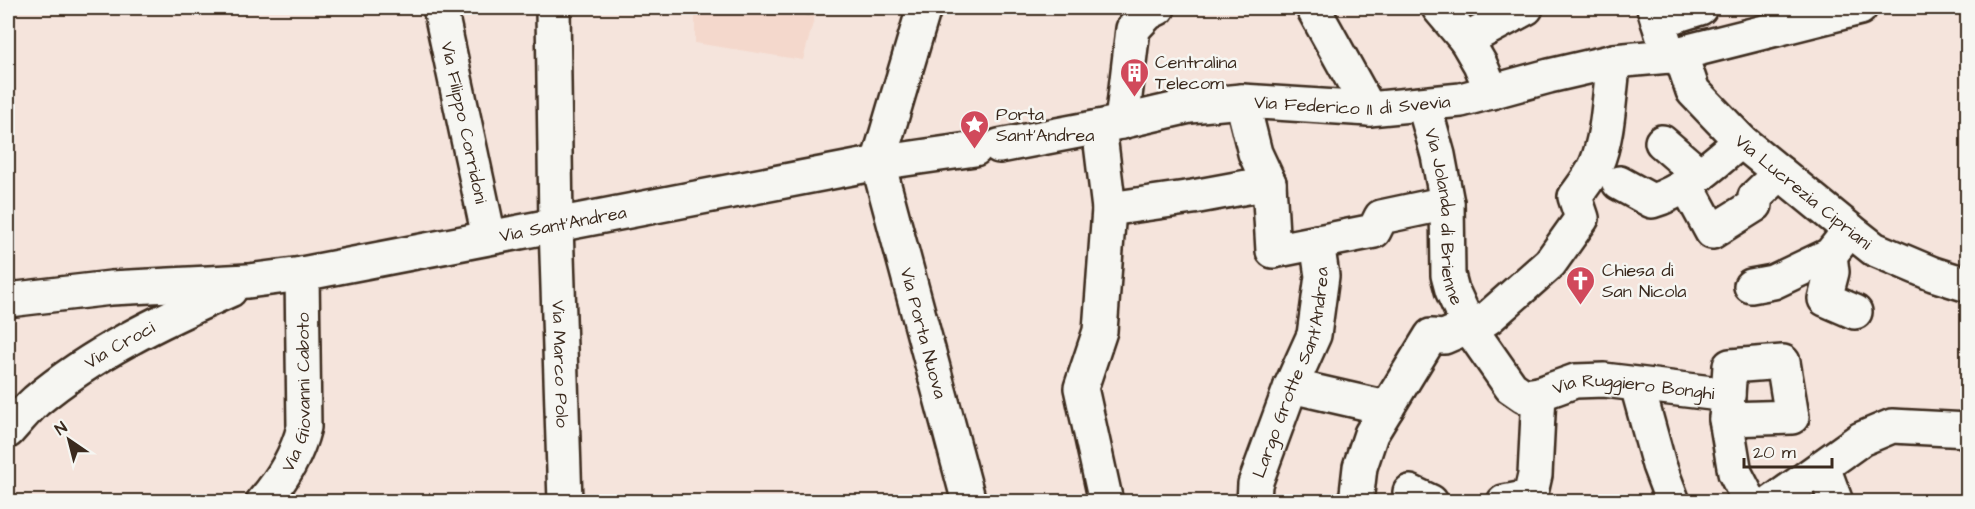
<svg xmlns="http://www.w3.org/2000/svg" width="1975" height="509" viewBox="0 0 1975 509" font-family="'Architects Daughter',sans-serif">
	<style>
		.built { fill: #f4d8cc }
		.green { fill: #a3dba0; stroke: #6f825f; stroke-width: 1.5 }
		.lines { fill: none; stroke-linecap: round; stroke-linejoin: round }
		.street-casing { stroke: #3b2a1e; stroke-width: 38 }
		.secondary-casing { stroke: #3b2a1e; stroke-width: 38 }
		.street { stroke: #f6f6f2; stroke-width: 33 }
		.secondary { stroke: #f6f6f2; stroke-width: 33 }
		.labels { text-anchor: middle; stroke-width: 5; stroke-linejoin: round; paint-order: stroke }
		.poi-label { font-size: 18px; fill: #3b2a1e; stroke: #f6f6f2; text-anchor: start }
		.street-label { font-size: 18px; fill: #3b2a1e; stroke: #f6f6f2 }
	</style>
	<rect width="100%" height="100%" fill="#f5e4dc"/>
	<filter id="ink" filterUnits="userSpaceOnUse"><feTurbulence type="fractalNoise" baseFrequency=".0167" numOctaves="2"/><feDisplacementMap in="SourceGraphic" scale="12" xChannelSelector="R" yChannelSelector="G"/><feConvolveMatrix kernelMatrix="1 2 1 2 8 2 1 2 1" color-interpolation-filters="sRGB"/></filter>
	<g filter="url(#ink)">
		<polygon class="built" points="695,8 817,8 803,60 695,43"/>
		<polygon class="green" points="761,8 811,8 809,15"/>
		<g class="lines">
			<defs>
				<g id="street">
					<path id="s1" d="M440 8 489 237"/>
					<path id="s2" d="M553 8 556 225 565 502"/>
					<polyline points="1313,8 1369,109"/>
					<polyline points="1439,8 1466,40"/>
					<polyline points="1654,8 1669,56"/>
					<polyline points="1658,21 1700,8"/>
					<path id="s3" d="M1680 53 1693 91 1741 141 1850 230 1874 249 1933 274 1968 285"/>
					<polyline points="1492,92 1480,64 1466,40 1526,8"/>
					<polyline points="1242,101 1255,153 1269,183"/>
					<path id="s4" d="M1424 105 1438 155 1447 203 1448 275 1452 290 1469 327 1511 387 1524 396 1539 394 1575 381 1604 380 1728 395 1726 419 1735 473 1750 502"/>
					<polyline points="1122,122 1133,29 1148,13 1158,8"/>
					<polyline points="1099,127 1109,209 1100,331 1081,388 1106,502"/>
					<polyline points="1662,142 1700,175"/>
					<path id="s5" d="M999 146 1099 127 1190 106 1242 101 1369 109 1461 100 1549 76 1614 61 1669 56 1860 8"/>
					<polyline points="878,163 975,149"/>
					<path d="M1619 183 1652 201C1686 191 1714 163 1741 141"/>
					<polyline points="1686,184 1712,232 1755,205 1755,197 1780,173"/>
					<polyline points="1109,209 1193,197 1269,183 1273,251 1374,231 1381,217 1447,203"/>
					<polyline points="1830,255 1832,272 1825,299 1855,312"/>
					<polyline points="1751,286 1773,282 1830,255 1850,230"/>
					<polyline points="1637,385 1659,465 1673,502"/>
					<polyline points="1291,386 1387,408"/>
					<polyline points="1726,419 1792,417 1783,362 1730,366 1728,395"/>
					<polyline points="1823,467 1836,502"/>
					<polyline points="1410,492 1431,502"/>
					<path id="s6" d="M263 502C282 480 297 455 304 427L302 274"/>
					<path id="s7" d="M1254 502 1255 484 1291 386 1314 335 1322 276 1317 242"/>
					<path d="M1356 502 1360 467 1371 434 1431 336 1444 337 1488 318 1550 263 1582 218 1575 197C1582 187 1591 176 1596 165 1609 135 1609 93 1614 61"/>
					<polyline points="1504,502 1530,497 1535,475 1539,394"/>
					<polyline points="1773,502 1861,439 1892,426 1968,430"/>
				</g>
				<g id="secondary">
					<path id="s8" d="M878 163 969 502"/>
					<polyline points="878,163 924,8"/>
					<path id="s9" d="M8 300 111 288 248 281 302 274 878 163"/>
					<path id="s10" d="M8 431C17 421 26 410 36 401 93 353 162 320 230 290"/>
				</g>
			</defs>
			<use href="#street" class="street-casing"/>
			<use href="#secondary" class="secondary-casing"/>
			<use href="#street" class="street"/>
			<use href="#secondary" class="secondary"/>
		</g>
	</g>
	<defs>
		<symbol id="building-pin" viewBox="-11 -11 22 30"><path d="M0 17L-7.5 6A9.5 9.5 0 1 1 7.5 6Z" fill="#d1495b" stroke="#f6f6f2"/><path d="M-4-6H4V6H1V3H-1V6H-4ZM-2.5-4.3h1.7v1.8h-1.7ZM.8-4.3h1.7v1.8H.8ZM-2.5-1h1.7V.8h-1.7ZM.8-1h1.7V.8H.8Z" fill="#fff"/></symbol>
		<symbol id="sight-pin" viewBox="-11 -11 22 30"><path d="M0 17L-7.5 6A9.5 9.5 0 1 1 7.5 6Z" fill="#d1495b" stroke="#f6f6f2"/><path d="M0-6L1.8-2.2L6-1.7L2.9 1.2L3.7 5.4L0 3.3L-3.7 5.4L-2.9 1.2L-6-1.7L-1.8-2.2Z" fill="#fff"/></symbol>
		<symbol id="church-pin" viewBox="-11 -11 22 30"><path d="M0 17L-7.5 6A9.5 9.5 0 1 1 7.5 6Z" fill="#d1495b" stroke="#f6f6f2"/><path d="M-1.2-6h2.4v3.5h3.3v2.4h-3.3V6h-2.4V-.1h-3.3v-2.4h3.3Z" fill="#fff"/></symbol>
	</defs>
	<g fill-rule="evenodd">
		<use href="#building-pin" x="1118" y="56" width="33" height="45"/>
		<use href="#sight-pin" x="958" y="108" width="33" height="45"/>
		<use href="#church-pin" x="1564" y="264" width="33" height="45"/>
	</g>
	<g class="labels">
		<g class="poi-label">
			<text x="1155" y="68">Centralina<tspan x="1155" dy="21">Telecom</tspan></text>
			<text x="996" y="120">Porta<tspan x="996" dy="21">Sant'Andrea</tspan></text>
			<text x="1602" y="276">Chiesa di<tspan x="1602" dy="21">San Nicola</tspan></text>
		</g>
		<g class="street-label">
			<text dy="6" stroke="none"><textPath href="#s5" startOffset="358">Via Federico II di Svevia</textPath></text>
			<text dy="6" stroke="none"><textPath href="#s1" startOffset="117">Via Filippo Corridoni</textPath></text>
			<text dy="6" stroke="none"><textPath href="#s3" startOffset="190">Via Lucrezia Cipriani</textPath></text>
			<text dy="6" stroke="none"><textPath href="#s4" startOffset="114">Via Jolanda di Brienne</textPath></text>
			<text dy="6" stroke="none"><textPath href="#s9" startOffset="561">Via Sant'Andrea</textPath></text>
			<text dy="6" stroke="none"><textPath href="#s8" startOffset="176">Via Porta Nuova</textPath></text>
			<text dy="6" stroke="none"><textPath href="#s10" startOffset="142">Via Croci</textPath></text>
			<text dy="6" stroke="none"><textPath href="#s2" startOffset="356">Via Marco Polo</textPath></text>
			<text dy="6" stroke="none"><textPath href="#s7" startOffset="136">Largo Grotte Sant'Andrea</textPath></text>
			<text dy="6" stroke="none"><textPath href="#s6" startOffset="120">Via Giovanni Caboto</textPath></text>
			<text dy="6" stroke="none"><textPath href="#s4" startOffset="430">Via Ruggiero Bonghi</textPath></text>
		</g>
	</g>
	<rect width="1975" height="509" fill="none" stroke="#f6f6f2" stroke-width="30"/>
	<rect x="15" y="15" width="1945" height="479" fill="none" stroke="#3b2a1e" stroke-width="2" filter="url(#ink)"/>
	<g transform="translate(69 440) rotate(325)" stroke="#f6f6f2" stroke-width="4.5" paint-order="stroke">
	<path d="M0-4.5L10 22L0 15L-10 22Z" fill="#3b2a1e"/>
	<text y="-9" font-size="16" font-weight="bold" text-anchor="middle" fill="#3b2a1e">N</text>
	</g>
	<path d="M1744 458v9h88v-9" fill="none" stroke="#3b2a1e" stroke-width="3"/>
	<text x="1753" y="458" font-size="18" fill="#3b2a1e" stroke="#f6f6f2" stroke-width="4.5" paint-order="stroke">20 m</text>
</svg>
